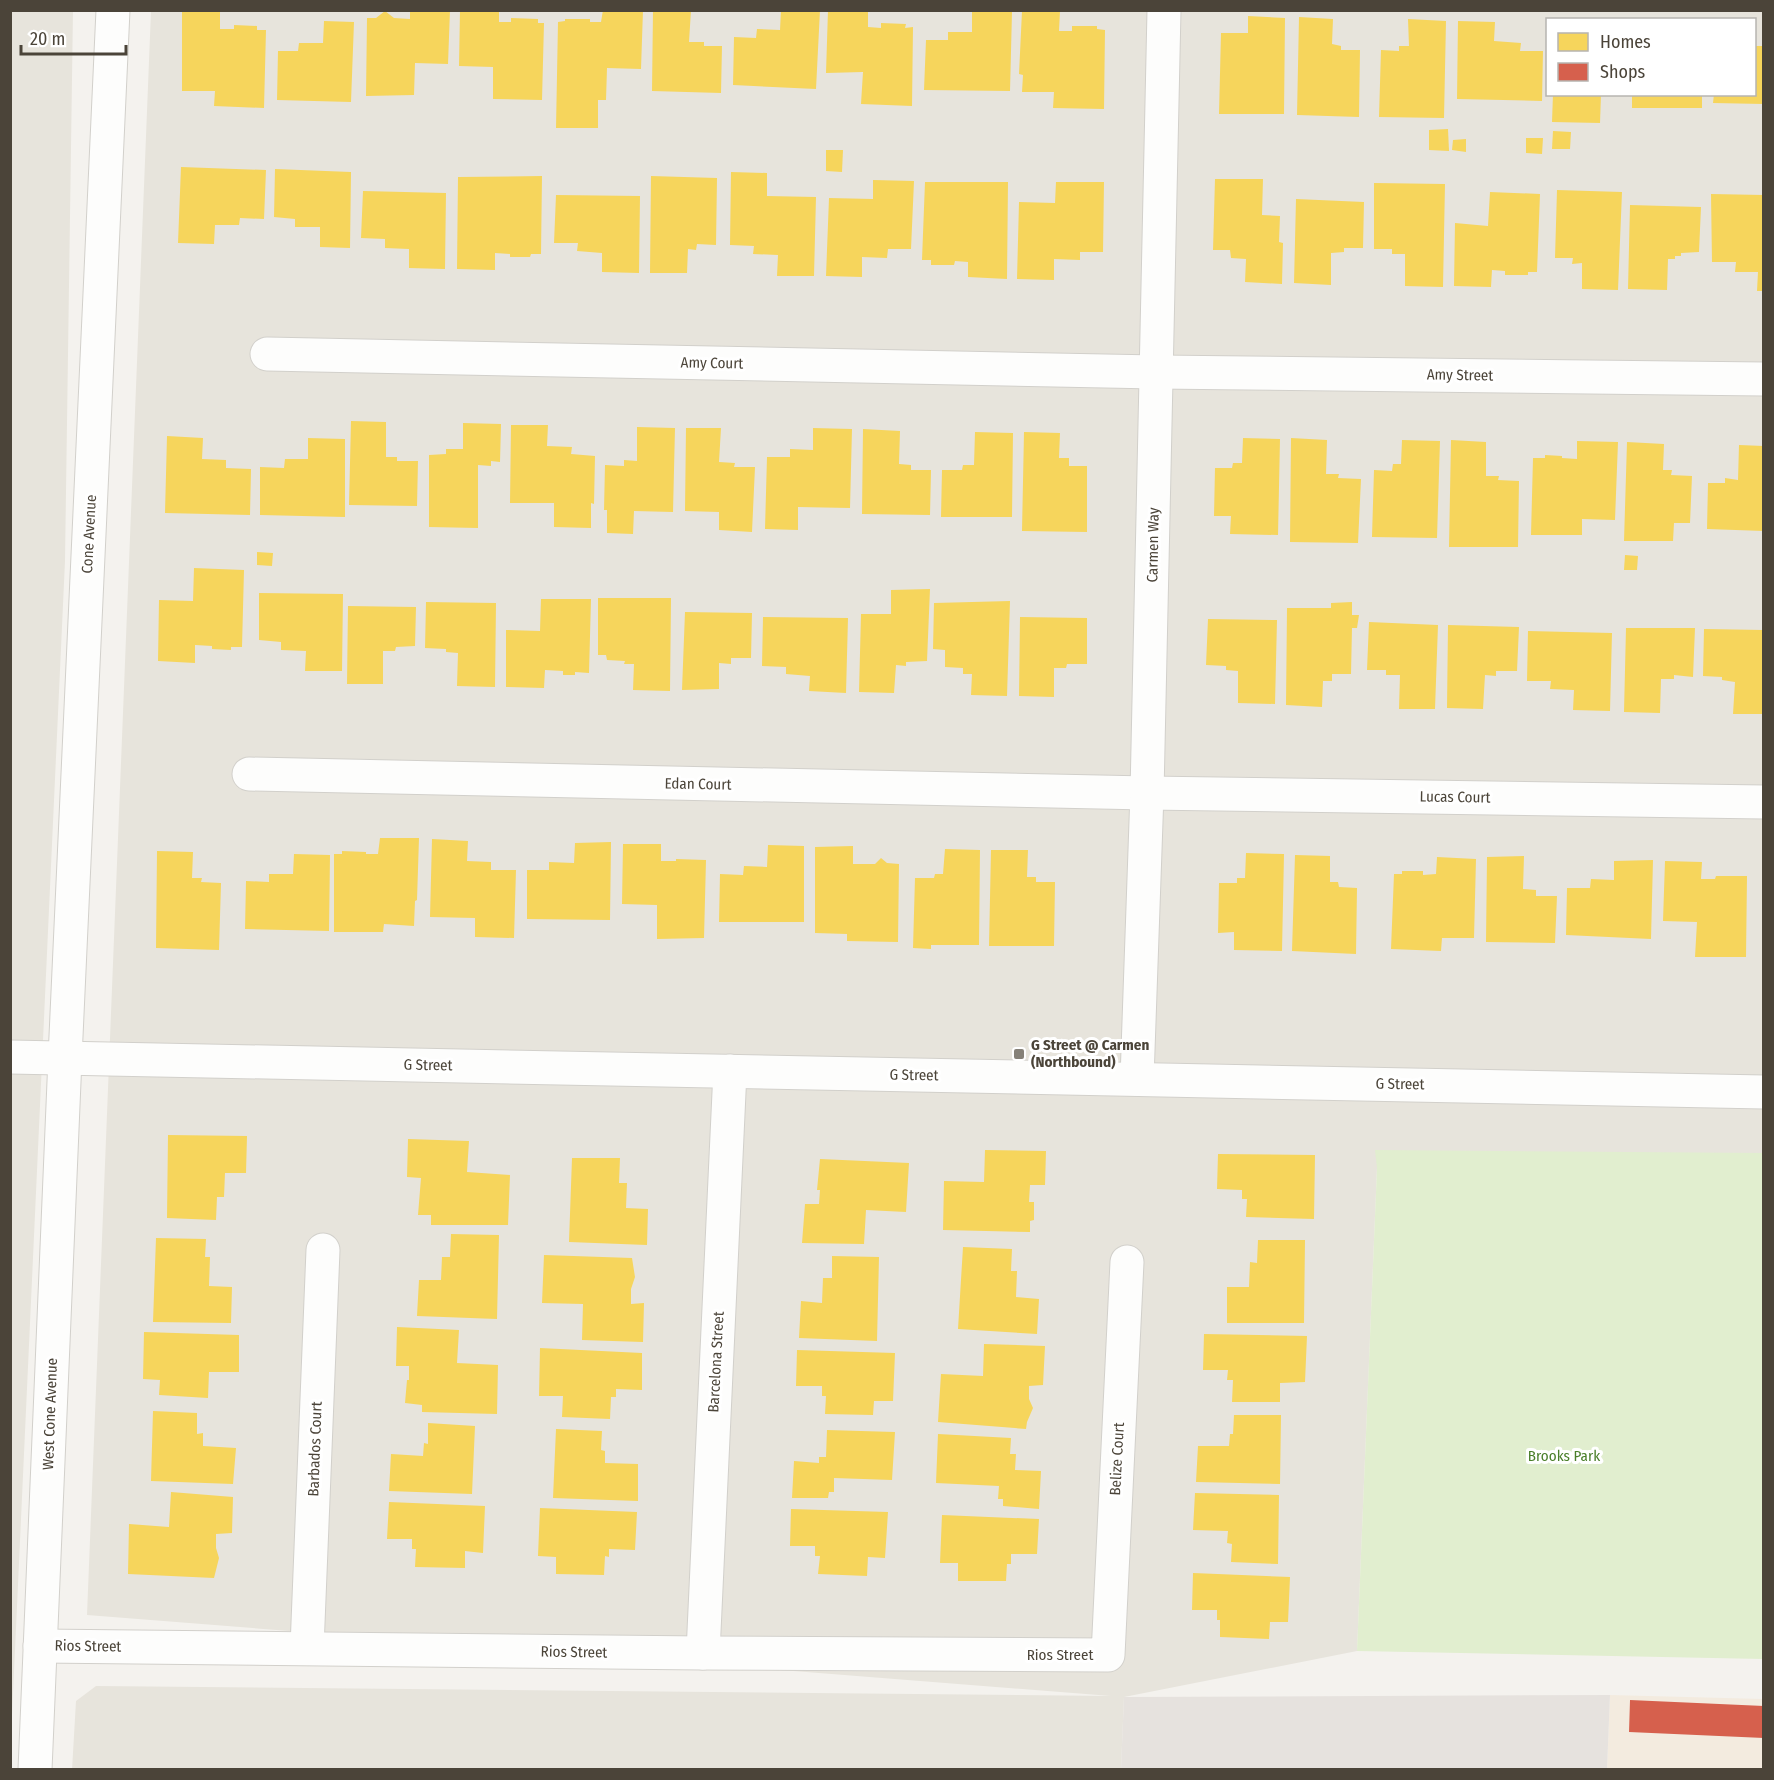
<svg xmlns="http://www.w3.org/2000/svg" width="1774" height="1780" viewBox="0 0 1774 1780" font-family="'Fira Sans Condensed',sans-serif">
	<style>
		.residential { fill: #e7e4dc; fill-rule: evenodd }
		.commercial { fill: #f3ebdf }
		.industrial { fill: #e6e2de }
		.green { fill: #e1eecf }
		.homes { fill: #f6d55c }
		.shops { fill: #d6604d }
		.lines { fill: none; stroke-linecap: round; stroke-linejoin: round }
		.minor-casing { stroke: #d2d0cb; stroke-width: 35 }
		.minor { stroke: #fdfdfc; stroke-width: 33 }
		.poi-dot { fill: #868178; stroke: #fff; stroke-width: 2 }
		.labels { text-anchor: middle; stroke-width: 6; stroke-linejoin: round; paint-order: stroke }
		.street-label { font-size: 15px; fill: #4b4439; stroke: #fff }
		.poi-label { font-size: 15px; font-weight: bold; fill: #4b4439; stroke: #fff; text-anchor: start }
		.park-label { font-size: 15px; fill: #4a7f2a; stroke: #fff }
	</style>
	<rect width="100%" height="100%" fill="#f4f2ee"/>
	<g class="residential">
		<polygon points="73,10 65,561 11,1737 10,11"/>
		<path d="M151 11H1763V1161L1377 1168 1357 1651 1124 1697 1121 1769 72 1770 76 1701 96 1686 1111 1696 87 1615ZM1548 20H1754V94H1548Z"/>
	</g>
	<polygon class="commercial" points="1610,1695 1763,1699 1763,1769 1607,1770"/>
	<polygon class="industrial" points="1610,1695 1607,1769 1121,1769 1124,1697"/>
	<polygon class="green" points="1375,1150 1763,1153 1763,1659 1357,1651 1377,1168"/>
	<g class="homes">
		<polygon points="410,10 450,10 448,64 415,63 414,95 366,96 367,18 376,18 385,11 394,18 410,19"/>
		<polygon points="460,10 499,10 499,22 511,22 511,18 538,19 538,23 544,23 542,100 493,99 493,67 459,66"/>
		<polygon points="603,10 643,10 641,69 607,68 606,100 598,100 598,128 556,128 558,22 565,21 565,19 590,19 590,22 601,22"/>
		<polygon points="653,10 691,10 689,42 704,42 704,46 722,46 721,93 652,91"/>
		<polygon points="781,10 820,10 816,89 733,85 734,37 756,38 757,29 780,30"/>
		<polygon points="828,10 868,10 868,27 881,28 881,23 906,24 905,28 913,27 912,106 861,104 863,72 826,73"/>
		<polygon points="972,10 1012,12 1010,91 924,90 926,40 948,40 948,32 972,32"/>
		<polygon points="182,11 220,12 220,29 234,29 234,25 257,26 257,30 266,30 264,108 214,106 215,91 182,91"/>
		<polygon points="1022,11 1060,11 1059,31 1072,31 1072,26 1097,26 1097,29 1105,30 1104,109 1053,108 1054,92 1022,92 1023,75 1019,74"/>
		<polygon points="1248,16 1285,18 1284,114 1219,114 1221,33 1248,33"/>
		<polygon points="1299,17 1333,19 1332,44 1341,46 1341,50 1360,50 1359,117 1297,115"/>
		<polygon points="1408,19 1446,21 1444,118 1379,117 1381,50 1399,51 1399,46 1409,46"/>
		<polygon points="324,21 354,22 351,102 277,100 278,51 298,51 299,43 323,43"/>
		<polygon points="1458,21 1495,22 1494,41 1521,43 1520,51 1543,51 1542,101 1457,99"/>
		<polygon points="1754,46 1764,46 1764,104 1713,103 1714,94 1754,94"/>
		<polygon points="1553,94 1601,94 1600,123 1552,122"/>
		<rect x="1632" y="94" width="70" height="14"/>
		<polygon points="1448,129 1449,151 1429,150 1429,130"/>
		<polygon points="1553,131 1571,132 1570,149 1552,149"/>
		<polygon points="1526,138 1543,138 1542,154 1526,153"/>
		<polygon points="1466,139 1466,152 1452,150 1453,140"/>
		<polygon points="826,150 843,150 842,172 826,171"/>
		<polygon points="181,167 266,170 264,219 240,218 239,225 215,225 214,244 178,243"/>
		<polygon points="275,169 351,172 350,248 320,247 320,227 295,227 295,219 274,217"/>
		<polygon points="731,172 767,173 767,196 816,197 814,276 777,276 778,255 753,254 754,246 730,245"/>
		<polygon points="542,176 541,254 531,254 530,257 510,257 510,254 495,253 495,270 457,269 458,177"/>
		<polygon points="651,176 717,178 716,245 697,244 696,250 688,249 687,273 650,273"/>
		<polygon points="1215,179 1263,179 1262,215 1280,216 1279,242 1283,243 1282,284 1245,282 1246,259 1231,258 1230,250 1213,250"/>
		<polygon points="873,180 914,181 911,249 888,249 887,258 862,257 862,277 826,276 829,198 873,199"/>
		<polygon points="925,182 1008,182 1007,279 968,277 968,262 955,261 954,265 931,265 931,260 922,260"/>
		<polygon points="1056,182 1104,182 1103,252 1080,252 1080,260 1054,259 1054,280 1017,279 1019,202 1055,203"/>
		<polygon points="1374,183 1445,184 1443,287 1405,286 1405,254 1392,254 1392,249 1374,249"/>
		<polygon points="1557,190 1622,192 1618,290 1582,289 1582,263 1572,264 1573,258 1555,258"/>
		<polygon points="363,191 446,193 445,269 409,268 409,249 385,248 385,239 361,238"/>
		<polygon points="1490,192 1540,194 1537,272 1528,272 1528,275 1505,275 1505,271 1492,270 1491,287 1454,286 1455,223 1488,226"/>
		<polygon points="1711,194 1764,195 1764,291 1757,291 1758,272 1735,272 1736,262 1712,262"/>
		<polygon points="556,195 640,196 639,273 602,272 602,253 577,251 578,243 554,243"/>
		<polygon points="1296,199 1364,202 1363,248 1344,248 1344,252 1331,253 1331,285 1294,283"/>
		<polygon points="1630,205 1701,207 1699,252 1681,253 1681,256 1675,256 1675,259 1668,259 1667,290 1628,289"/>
		<polygon points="351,421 386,422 386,457 397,457 397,461 418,461 417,506 349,505"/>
		<polygon points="463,423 501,424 500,462 491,461 491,466 478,465 478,528 429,527 429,455 446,454 446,449 463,449"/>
		<polygon points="511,425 548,425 547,446 572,447 571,454 595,456 594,504 591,503 591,528 554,527 554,503 510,503"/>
		<polygon points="637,427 675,428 673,512 634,511 633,534 607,533 607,510 604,510 605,465 624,466 624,460 637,461"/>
		<polygon points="686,428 721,428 719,462 735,463 734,467 755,467 752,532 719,530 719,512 685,511"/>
		<polygon points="813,428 852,429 850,508 798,507 798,530 765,529 767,457 790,457 790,449 813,450"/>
		<polygon points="863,429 900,431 899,464 911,465 911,470 931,470 930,515 862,514"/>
		<polygon points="975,432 1013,433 1012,517 941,517 942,470 962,470 963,465 974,465"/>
		<polygon points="1024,432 1060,433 1059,458 1069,458 1069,466 1087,466 1087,532 1022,531"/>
		<polygon points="167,436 203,438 202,459 226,460 226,468 251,469 250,515 165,513"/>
		<polygon points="308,438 345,439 345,517 260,515 260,467 284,468 285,459 308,459"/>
		<polygon points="1243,438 1280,439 1278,535 1230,534 1231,516 1214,516 1215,468 1232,468 1233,463 1242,463"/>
		<polygon points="1291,438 1327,440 1326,474 1339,474 1338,478 1361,479 1358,543 1290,542"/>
		<polygon points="1402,440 1440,441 1437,538 1372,537 1374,470 1392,471 1393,464 1401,464"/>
		<polygon points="1451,440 1486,442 1486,476 1499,476 1498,480 1519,481 1518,547 1449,547"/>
		<polygon points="1577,441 1618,442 1615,520 1582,519 1582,535 1531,535 1533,458 1545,458 1545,455 1562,456 1562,458 1577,459"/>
		<polygon points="1627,442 1664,444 1663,470 1672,470 1671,475 1692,476 1690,523 1674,523 1673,541 1624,541"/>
		<polygon points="1739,445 1764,446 1764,531 1707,529 1708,483 1725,483 1725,478 1738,480"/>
		<polygon points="257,552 273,553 272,566 257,565"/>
		<polygon points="1625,555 1638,556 1637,570 1624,570"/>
		<polygon points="194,568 244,570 242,647 231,647 231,650 212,649 212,646 195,645 195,663 158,661 159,600 193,601"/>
		<polygon points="930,589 927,661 906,662 906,666 896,665 894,693 859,692 861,614 891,614 891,590"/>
		<polygon points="259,593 343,594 342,671 305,671 306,651 281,650 281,642 259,640"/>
		<polygon points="598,598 671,598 670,691 633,690 634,664 624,664 625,661 607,660 606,655 598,655"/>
		<polygon points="541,599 591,599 589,673 575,672 575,675 563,675 563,671 545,670 544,688 506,687 506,630 540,631"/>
		<polygon points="1010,601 1007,696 971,695 972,674 963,674 963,668 945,667 945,650 933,649 934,603"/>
		<polygon points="426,602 496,603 495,687 457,686 458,653 446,652 446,649 425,648"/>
		<polygon points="1352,602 1352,615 1359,615 1357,628 1352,628 1351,674 1332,674 1332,681 1323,681 1322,707 1286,705 1287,608 1331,608 1331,603"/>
		<polygon points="348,606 416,607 415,646 396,647 395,651 383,651 383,684 347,684"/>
		<polygon points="685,612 752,613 751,658 731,658 731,664 719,663 719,689 682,690"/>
		<polygon points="763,617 848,618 846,693 809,691 810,676 786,674 786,667 762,666"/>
		<polygon points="1020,617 1087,618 1087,664 1067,664 1066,668 1054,668 1054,697 1019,696"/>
		<polygon points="1208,619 1277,620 1275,704 1238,703 1238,671 1226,670 1226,666 1206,665"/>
		<polygon points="1369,622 1438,625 1435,709 1399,709 1400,675 1386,675 1386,670 1367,670"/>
		<polygon points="1448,625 1519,627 1517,671 1496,671 1496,676 1485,675 1483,709 1447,708"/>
		<polygon points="1626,628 1695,628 1693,677 1674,675 1674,679 1661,679 1660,713 1624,712"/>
		<polygon points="1704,629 1764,630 1764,714 1733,714 1735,682 1722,680 1722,677 1703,676"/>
		<polygon points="1528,631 1612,633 1610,711 1573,710 1574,690 1550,689 1551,681 1527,681"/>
		<polygon points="380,838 419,838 417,900 415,901 414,926 384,924 383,932 334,932 334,854 342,854 342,851 366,852 366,854 378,854"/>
		<polygon points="432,839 468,841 467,861 491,862 491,870 516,870 514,938 475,937 475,918 430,917"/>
		<polygon points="611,842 610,920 527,919 527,870 549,870 549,862 574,863 575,843"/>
		<polygon points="623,844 661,844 661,861 676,861 676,859 706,860 704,938 657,939 657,905 622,904"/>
		<polygon points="768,845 804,846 804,922 719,922 720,874 743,875 744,866 767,867"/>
		<polygon points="853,846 853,864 875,864 881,858 887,863 899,864 898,942 847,941 847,934 815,933 815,847"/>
		<polygon points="945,849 980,850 979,945 931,945 931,949 913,948 915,878 934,878 935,874 943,874"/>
		<polygon points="991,850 1028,850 1027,877 1036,877 1036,882 1055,882 1054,946 989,946"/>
		<polygon points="157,851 193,852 192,878 202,878 201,882 221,883 219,950 156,948"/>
		<polygon points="1246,853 1284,854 1282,951 1234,950 1234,932 1218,933 1219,883 1237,883 1237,878 1245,878"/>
		<polygon points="294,854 330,855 329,931 245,929 246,881 269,882 269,874 293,874"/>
		<polygon points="1295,855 1330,856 1330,882 1338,882 1339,887 1357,888 1356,954 1292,951"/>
		<polygon points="1524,856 1523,889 1536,890 1536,896 1557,896 1555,943 1486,942 1487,857"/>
		<polygon points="1437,857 1476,859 1474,938 1442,938 1441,951 1391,949 1394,874 1402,874 1402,871 1423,871 1423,875 1436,874"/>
		<polygon points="1653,860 1651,939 1566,935 1567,888 1590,888 1591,879 1614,880 1614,861"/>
		<polygon points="1665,861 1702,862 1701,879 1715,879 1716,876 1747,876 1746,957 1695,957 1697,922 1663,921"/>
		<polygon points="168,1135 247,1136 246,1173 225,1173 224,1197 217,1197 216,1220 167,1218"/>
		<polygon points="408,1139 469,1141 467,1172 510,1175 508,1225 431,1225 431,1215 418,1215 421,1178 407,1177"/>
		<polygon points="985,1150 1046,1151 1045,1185 1030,1185 1029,1202 1034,1202 1034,1220 1030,1221 1030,1232 943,1230 944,1181 984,1182"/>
		<polygon points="1218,1154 1315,1155 1314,1219 1246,1217 1247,1199 1242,1199 1242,1190 1217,1189"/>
		<polygon points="572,1158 620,1158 619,1183 627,1183 626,1208 648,1209 647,1245 569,1242"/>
		<polygon points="820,1159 909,1163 906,1212 866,1210 864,1244 802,1243 805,1204 819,1204 820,1190 817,1190"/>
		<polygon points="451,1234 499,1235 497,1319 417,1316 419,1280 441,1280 442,1257 450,1257"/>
		<polygon points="156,1238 206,1239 205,1257 210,1257 209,1286 232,1287 231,1323 153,1322"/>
		<polygon points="1258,1240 1305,1240 1304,1323 1227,1323 1227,1287 1249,1287 1250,1262 1257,1263"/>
		<polygon points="963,1247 1012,1249 1011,1271 1017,1271 1016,1297 1039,1299 1037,1334 958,1329"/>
		<polygon points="544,1255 632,1258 635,1277 631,1289 631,1304 644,1303 643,1342 582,1340 583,1304 542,1303"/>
		<polygon points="832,1256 879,1257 877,1341 799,1338 801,1301 822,1303 823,1278 832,1278"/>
		<polygon points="397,1327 459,1330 457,1363 498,1365 497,1414 422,1412 422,1405 405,1403 407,1380 409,1380 409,1366 396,1366"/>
		<polygon points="144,1332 239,1335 239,1372 209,1372 208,1398 159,1395 160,1380 143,1379"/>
		<polygon points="1204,1334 1307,1336 1305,1382 1280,1383 1280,1402 1232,1402 1233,1380 1227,1380 1228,1370 1203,1370"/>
		<polygon points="984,1344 1045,1346 1043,1385 1029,1386 1029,1399 1033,1408 1027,1422 1026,1429 938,1422 941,1374 983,1376"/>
		<polygon points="540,1348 642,1353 642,1390 616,1389 616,1397 611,1397 610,1419 562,1417 563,1396 539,1396"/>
		<polygon points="797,1350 895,1353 893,1401 874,1401 873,1415 825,1414 826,1396 822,1396 822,1386 796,1386"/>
		<polygon points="153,1411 197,1413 197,1434 203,1433 203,1446 236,1448 233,1484 151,1481"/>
		<polygon points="1234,1415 1281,1415 1280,1484 1196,1482 1198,1446 1229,1446 1230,1434 1233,1434"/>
		<polygon points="428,1423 475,1426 472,1494 389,1491 391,1454 423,1456 424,1443 428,1444"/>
		<polygon points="556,1429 602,1431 601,1450 605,1451 605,1463 638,1464 638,1501 553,1498"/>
		<polygon points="827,1430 895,1432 892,1480 834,1478 834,1492 829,1492 828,1498 792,1498 794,1461 819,1463 819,1457 826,1457"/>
		<polygon points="938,1434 1011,1438 1010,1454 1016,1454 1015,1470 1041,1471 1039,1509 1003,1506 1003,1499 998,1499 999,1486 936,1483"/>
		<polygon points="171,1492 233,1497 232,1533 216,1534 216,1548 219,1558 214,1578 128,1574 129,1524 169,1527"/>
		<polygon points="1195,1493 1279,1495 1278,1564 1231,1562 1232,1544 1227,1543 1228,1531 1193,1530"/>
		<polygon points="389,1502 485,1506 483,1553 465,1551 465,1568 415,1567 416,1549 412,1549 412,1539 387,1539"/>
		<polygon points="540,1508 637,1512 635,1550 609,1549 609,1557 605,1556 604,1575 556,1574 556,1557 538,1556"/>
		<polygon points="791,1509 888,1512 885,1558 868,1557 867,1576 818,1574 820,1556 815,1556 815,1546 790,1546"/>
		<polygon points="942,1515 1039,1519 1037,1554 1011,1554 1011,1564 1007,1564 1006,1581 958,1581 958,1563 940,1563"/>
		<polygon points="1193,1573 1290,1577 1288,1622 1270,1622 1269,1639 1220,1637 1220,1620 1217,1620 1217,1610 1192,1610"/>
	</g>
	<polygon class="shops" points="1630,1700 1764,1706 1764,1738 1629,1732"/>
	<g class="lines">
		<defs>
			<g id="minor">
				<polyline points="267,354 1156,372 1764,379"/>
				<polyline points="249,774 1147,793 1764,802"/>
				<polyline points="10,1057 1764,1092"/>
				<polyline points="1137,1079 1147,793 1164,10"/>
				<polyline points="40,1646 703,1653 1108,1655 1127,1262"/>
				<polyline points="307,1648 323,1250"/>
				<polyline points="703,1653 730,1071"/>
				<polyline points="35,1770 65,1058 113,10"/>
			</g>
		</defs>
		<use href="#minor" class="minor-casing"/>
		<use href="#minor" class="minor"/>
	</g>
	<rect class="poi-dot" x="1013" y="1048" width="12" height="12" rx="3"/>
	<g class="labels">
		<g class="street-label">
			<text transform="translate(712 363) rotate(1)" y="5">Amy Court</text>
			<text transform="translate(1460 375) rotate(1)" y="5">Amy Street</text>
			<text transform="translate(89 534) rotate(-87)" y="5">Cone Avenue</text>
			<text transform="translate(1153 545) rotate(-89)" y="5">Carmen Way</text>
			<text transform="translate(698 784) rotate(1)" y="5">Edan Court</text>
			<text transform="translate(1455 797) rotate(1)" y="5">Lucas Court</text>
			<text transform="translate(428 1065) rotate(1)" y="5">G Street</text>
			<text transform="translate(914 1075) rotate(1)" y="5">G Street</text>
			<text transform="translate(1400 1084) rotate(1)" y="5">G Street</text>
			<text transform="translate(716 1362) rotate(-87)" y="5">Barcelona Street</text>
			<text transform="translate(50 1414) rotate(-88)" y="5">West Cone Avenue</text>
			<text transform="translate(315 1449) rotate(-88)" y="5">Barbados Court</text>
			<text transform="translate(1117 1459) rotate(-87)" y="5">Belize Court</text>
			<text transform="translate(88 1646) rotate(1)" y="5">Rios Street</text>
			<text transform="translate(574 1652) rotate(1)" y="5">Rios Street</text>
			<text x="1060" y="1660">Rios Street</text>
		</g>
		<g class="poi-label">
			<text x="1031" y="1050">G Street @ Carmen<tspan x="1031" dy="17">(Northbound)</tspan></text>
		</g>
		<g class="park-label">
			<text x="1564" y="1461">Brooks Park</text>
		</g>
	</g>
	<rect width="1774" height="1780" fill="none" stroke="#4b4439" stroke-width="24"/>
	<rect x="1546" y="18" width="210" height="78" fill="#ffffff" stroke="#b7b4b0" stroke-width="1.5"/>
	<rect x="1558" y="33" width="30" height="18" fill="#f6d55c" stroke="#b7b4b0" stroke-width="1.5"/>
	<text x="1600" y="48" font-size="18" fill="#4b4439">Homes</text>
	<rect x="1558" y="63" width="30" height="18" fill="#d6604d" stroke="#b7b4b0" stroke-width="1.5"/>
	<text x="1600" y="78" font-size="18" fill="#4b4439">Shops</text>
	<path d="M21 45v9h105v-9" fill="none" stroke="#4b4439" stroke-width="3"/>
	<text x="30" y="45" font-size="18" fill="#4b4439" stroke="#ffffff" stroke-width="4.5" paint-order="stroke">20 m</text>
</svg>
